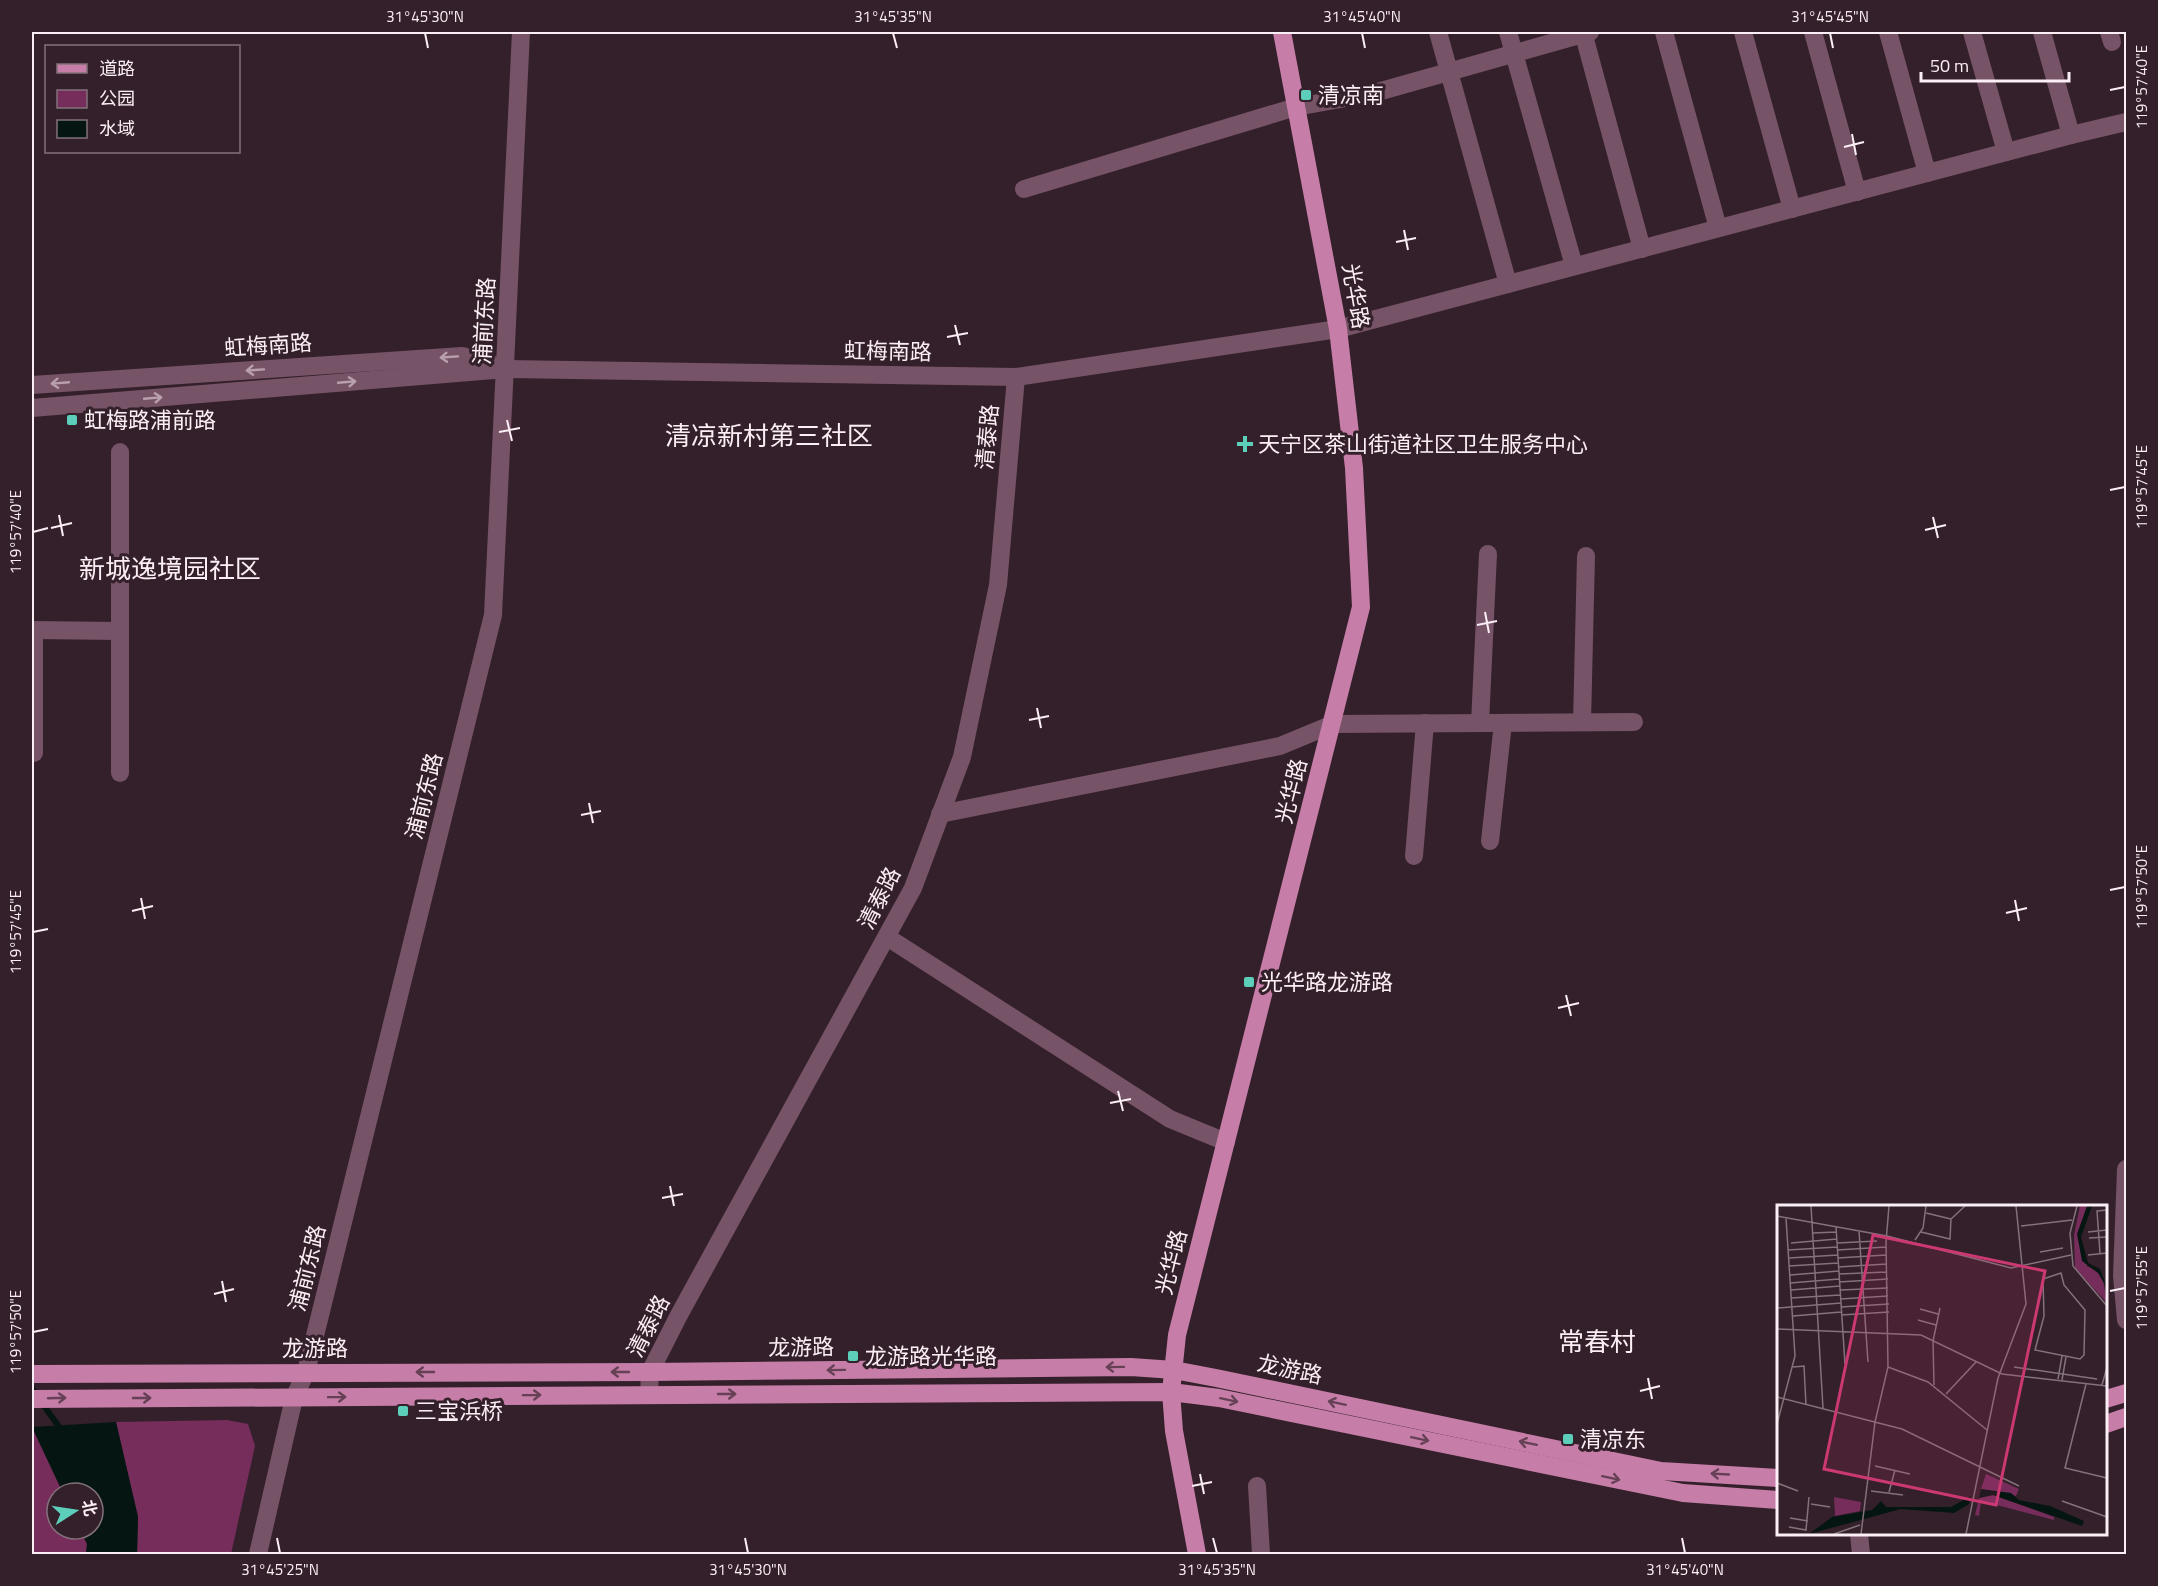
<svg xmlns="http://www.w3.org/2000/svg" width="2158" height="1586" viewBox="0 0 2158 1586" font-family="'Titillium Web','Noto Sans SC',sans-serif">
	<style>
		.green { fill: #762d5b }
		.water { fill: #051612 }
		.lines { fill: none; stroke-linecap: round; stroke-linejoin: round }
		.stream { stroke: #051612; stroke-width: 6 }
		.minor { stroke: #765367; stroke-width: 18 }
		.major { stroke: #c67da7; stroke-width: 18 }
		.oneway { stroke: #b9a0ae }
		.oneway2 { stroke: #664156 }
		.ticks { fill: none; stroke: #fceef5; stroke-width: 2 }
		.poi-dot { fill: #5dceb9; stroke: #33202a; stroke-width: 2 }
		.labels { text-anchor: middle; stroke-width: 6; stroke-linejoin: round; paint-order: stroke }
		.poi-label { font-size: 22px; fill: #fceef5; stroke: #33202a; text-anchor: start }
		.street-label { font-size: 22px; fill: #fceef5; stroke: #33202a }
		.quarter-label { font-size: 26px; fill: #fceef5; stroke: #33202a }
		.inset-road { fill: none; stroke: #83727b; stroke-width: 1.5 }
		.view { fill: #cb3872; fill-opacity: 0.15; stroke: #cb3872; stroke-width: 3 }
		.inset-edge { fill: none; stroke: #fceef5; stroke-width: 3 }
		.neatline { fill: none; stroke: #fceef5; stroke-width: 2 }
		.ticks-label { font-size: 15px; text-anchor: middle; fill: #fceef5 }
	</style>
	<rect width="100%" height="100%" fill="#33202a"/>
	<g class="green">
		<polygon points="227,1420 248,1424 255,1446 231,1554 137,1554 138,1517 116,1422"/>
		<polygon points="32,1427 63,1493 57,1493 57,1529 80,1529 87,1544 86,1554 32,1554"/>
	</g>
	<polygon class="water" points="116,1422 138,1517 137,1554 86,1554 87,1544 80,1529 93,1529 93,1493 63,1493 32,1427"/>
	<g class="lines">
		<polyline class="stream" points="32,1389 62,1431"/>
		<g class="minor">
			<polyline points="1438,32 1508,284"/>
			<polyline points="1508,32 1574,266"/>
			<polyline points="1583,32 1642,249"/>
			<polyline points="1664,32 1718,228"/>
			<polyline points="1743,32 1792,209"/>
			<polyline points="1813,32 1857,192"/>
			<polyline points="1888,32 1927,173"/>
			<polyline points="1972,32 2006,152"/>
			<polyline points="2042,32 2071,135"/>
			<polyline points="2109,32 2112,42"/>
			<polyline points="1024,189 1296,107 1374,93 1590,32"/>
			<polyline points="32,385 462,356 496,366"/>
			<polyline points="32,408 506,369 1016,377 1338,329 2071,135 2126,122"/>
			<polyline points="32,630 120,631"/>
			<polyline points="34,631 34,753"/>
			<polyline points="1582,722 1586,556"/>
			<polyline points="1480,723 1488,554"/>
			<polyline points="120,773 120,452"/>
			<polyline points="940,814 1280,746 1333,724 1634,722"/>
			<polyline points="1490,841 1503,723"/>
			<polyline points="1414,856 1425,723"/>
			<polyline points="887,937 1170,1119 1226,1142"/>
			<polyline points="2126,1169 2122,1276 2126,1320"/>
			<polyline points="649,1394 650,1372 679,1315 913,888 962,757 998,585 1016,377"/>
			<polyline points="1257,1486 1261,1554"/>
			<polyline points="1859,1534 1861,1554"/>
			<polyline points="258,1554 294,1398 306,1372 493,615 521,32"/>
		</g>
		<g class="major">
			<polyline points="32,1374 650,1372 1131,1367 1174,1370 1216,1378 1661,1471 1778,1478"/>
			<polyline points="32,1399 1171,1392 1219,1398 1683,1493 1778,1500"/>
			<polyline points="2106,1399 2126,1393"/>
			<polyline points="2106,1424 2126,1417"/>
			<polyline points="1197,1554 1174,1431 1171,1392 1177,1335 1361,607 1354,468 1338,329 1282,32"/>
		</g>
	</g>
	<defs><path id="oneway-shaft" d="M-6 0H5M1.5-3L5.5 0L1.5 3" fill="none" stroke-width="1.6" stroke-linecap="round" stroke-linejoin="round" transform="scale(1.5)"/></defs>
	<g class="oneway">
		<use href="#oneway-shaft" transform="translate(449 357) rotate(176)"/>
		<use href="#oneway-shaft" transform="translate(255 370) rotate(176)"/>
		<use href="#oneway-shaft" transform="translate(347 382) rotate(-5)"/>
		<use href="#oneway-shaft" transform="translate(60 383) rotate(175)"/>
		<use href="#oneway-shaft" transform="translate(153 398) rotate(-5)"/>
	</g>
	<g class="oneway2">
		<use href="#oneway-shaft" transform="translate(1115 1367) rotate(179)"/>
		<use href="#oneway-shaft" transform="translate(836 1370) rotate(179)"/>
		<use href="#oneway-shaft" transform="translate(425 1372) rotate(180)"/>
		<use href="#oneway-shaft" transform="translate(620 1372) rotate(180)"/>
		<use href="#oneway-shaft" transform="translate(727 1394)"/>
		<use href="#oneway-shaft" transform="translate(532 1395) rotate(-1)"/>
		<use href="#oneway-shaft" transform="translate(337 1397) rotate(-1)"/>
		<use href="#oneway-shaft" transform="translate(57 1398) rotate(-2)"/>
		<use href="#oneway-shaft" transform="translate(142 1398)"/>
		<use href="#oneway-shaft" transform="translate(1229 1400) rotate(12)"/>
		<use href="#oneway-shaft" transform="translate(1337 1403) rotate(-168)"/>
		<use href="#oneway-shaft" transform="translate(1420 1439) rotate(12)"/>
		<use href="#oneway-shaft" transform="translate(1528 1443) rotate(-168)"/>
		<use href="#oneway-shaft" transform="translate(1720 1474) rotate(-177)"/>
		<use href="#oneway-shaft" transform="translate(1611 1478) rotate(12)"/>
	</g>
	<path class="ticks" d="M425 33 428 48M893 33 897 48M1362 33 1365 48M1830 33 1833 48M2110 90 2125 87M1852 134 1856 155M1844 147 1864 142M1404 230 1408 250M1396 242 1416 238M955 325 960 345M947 337 968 333M507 420 512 441M499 432 520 428M2110 490 2125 487M59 515 63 536M1933 517 1938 538M51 528 72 523M1925 530 1946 525M33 532 48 528M1485 612 1489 633M1477 625 1497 621M1037 708 1041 728M1029 720 1049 716M589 803 593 823M581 815 601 811M2110 890 2125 887M141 898 145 919M2015 900 2019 921M132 911 153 906M2006 913 2027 908M33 932 48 929M1566 995 1571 1016M1558 1008 1579 1003M1118 1091 1123 1111M1110 1103 1131 1099M670 1186 674 1206M662 1198 683 1194M222 1281 226 1302M2110 1291 2125 1288M214 1294 234 1289M33 1332 48 1329M1648 1378 1652 1399M1640 1391 1660 1386M1200 1474 1204 1494M1192 1486 1212 1482M277 1538 280 1553M745 1538 748 1553M1213 1538 1217 1553M1682 1538 1685 1553"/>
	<g class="poi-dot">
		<rect x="1300" y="89" width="12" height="12" rx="3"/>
		<rect x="66" y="414" width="12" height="12" rx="3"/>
		<path d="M1242 435h6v6h6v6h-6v6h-6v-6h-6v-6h6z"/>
		<rect x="1243" y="976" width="12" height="12" rx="3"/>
		<rect x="847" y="1350" width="12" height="12" rx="3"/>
		<rect x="397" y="1405" width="12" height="12" rx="3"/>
		<rect x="1562" y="1433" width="12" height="12" rx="3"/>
	</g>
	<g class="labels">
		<g class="poi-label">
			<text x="1318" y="103">清凉南</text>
			<text x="84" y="428">虹梅路浦前路</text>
			<text x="1258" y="452">天宁区茶山街道社区卫生服务中心</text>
			<text x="1261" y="990">光华路龙游路</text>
			<text x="865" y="1364">龙游路光华路</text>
			<text x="415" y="1419">三宝浜桥</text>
			<text x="1580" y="1447">清凉东</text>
		</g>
		<g class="street-label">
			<text transform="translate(1356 296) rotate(80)" y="8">光华路</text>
			<text transform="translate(484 321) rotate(-87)" y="8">浦前东路</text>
			<text transform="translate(268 345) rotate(-4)" y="8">虹梅南路</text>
			<text transform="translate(888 351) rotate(1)" y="8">虹梅南路</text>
			<text transform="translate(987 437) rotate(-85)" y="8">清泰路</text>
			<text transform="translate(1291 791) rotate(-76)" y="8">光华路</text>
			<text transform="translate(424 796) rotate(-76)" y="8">浦前东路</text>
			<text transform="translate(879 898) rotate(-63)" y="8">清泰路</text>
			<text transform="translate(1171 1262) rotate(-76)" y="8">光华路</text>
			<text transform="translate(307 1268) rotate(-76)" y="8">浦前东路</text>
			<text transform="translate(648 1326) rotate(-63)" y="8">清泰路</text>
			<text transform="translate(801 1347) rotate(-1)" y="8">龙游路</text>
			<text x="315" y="1356">龙游路</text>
			<text transform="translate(1290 1369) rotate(12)" y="8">龙游路</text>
		</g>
		<g class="quarter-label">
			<text x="769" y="445">清凉新村第三社区</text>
			<text x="170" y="578">新城逸境园社区</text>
			<text x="1597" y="1351">常春村</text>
		</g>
	</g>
	<g transform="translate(1777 1205)">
		<rect width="330" height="330" fill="#33202a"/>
		<path d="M303 1H311L301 31 310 61 325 69 330 98 298 63 297 30ZM209 269 242 284 239 291 204 284ZM216 290 277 312V315L204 296 202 311 198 310 202 293ZM57 292 84 297 83 306 58 311Z" fill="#762d5b"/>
		<path d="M310 1H315L304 32 311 58 323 64 330 83 321 68 305 56 300 29ZM204 284 234 288 242 295 273 301 307 316 305 321 216 290 202 293ZM194 291 192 299 177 308 124 304 32 329 55 312 95 305 104 296 109 302H174Z" fill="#051612"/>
		<path class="inset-road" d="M34 1 46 203M300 1 293 28 296 61 330 101M149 8 174 14M0 11 110 31 234 63 294 50M244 21 295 15M59 22 68 159M82 26 91 157M144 27 173 34 174 14 188 1M311 27 330 25M36 28 59 27M312 33 330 32M138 35 146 23 149 1M14 38 60 34M60 38 100 36M11 45 60 42M60 45 109 42M263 47 286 43M323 48 320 6 330 5M311 50 330 48M12 53 61 50M61 53 109 50M12 61 61 58M61 62 110 59M284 68 287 80 308 105 307 150 303 154 258 145 267 111 266 74ZM62 69 110 67M13 70 62 66M62 77 111 74M13 78 62 74M14 85 63 81M63 85 111 83M14 93 63 90M63 94 111 91M64 102 112 99M0 103 64 98M143 104 161 109M64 110 112 107M16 111 64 107M141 115 159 120M0 124 144 130 225 169 330 181M16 162 27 161 29 200M111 162 151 177 210 225M237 162 320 174M281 174 285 151M285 175 289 152M309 179 288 263 330 273M157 180 156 136 163 103M325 180 330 162M169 189 199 157M0 192 125 224 242 281M0 219 18 151 9 13M98 261 133 269M91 273 114 278M0 278 21 286M94 286 126 290M112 287 118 265M285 296 330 312M34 299 53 302M13 313 31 316M12 322 29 325 32 292M57 329 83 320M84 329 98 217 111 162 109 37 112 1M189 329 221 173 249 99 239 1"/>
		<path class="view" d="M96 30 268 66 219 300 47 264Z"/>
		<rect width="330" height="330" class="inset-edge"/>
	</g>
	<rect width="2158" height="1586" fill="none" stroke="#33202a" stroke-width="66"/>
	<rect x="45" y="45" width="195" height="108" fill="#33202a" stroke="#83727b" stroke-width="1.5"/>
	<rect x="57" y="64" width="30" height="9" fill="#c67da7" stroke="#83727b" stroke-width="1.5"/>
	<text x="99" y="75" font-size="18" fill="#fceef5">道路</text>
	<rect x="57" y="90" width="30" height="18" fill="#762d5b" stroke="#83727b" stroke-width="1.5"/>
	<text x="99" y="105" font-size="18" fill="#fceef5">公园</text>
	<rect x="57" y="120" width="30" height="18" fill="#051612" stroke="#83727b" stroke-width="1.5"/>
	<text x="99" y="135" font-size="18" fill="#fceef5">水域</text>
	<g transform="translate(75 1511) rotate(78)"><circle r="28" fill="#33202a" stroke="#83727b" stroke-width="1.5"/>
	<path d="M0-4.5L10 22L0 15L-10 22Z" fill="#5dceb9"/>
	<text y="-9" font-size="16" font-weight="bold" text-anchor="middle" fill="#fceef5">北</text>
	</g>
	<path d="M1921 72v9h148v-9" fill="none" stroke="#fceef5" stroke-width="3"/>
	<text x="1930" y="72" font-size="18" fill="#fceef5" stroke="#33202a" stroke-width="4.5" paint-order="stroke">50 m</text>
	<rect x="33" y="33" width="2092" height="1520" class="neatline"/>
	<g class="ticks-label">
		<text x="425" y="22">31°45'30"N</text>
		<text x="893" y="22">31°45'35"N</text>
		<text x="1362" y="22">31°45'40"N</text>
		<text x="1830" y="22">31°45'45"N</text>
		<text transform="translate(2142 87) rotate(-90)" y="5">119°57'40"E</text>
		<text transform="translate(2142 487) rotate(-90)" y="5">119°57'45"E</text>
		<text transform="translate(16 532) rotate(-90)" y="5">119°57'40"E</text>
		<text transform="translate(2142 887) rotate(-90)" y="5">119°57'50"E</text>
		<text transform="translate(16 932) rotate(-90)" y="5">119°57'45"E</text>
		<text transform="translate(2142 1288) rotate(-90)" y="5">119°57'55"E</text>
		<text transform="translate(16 1332) rotate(-90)" y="5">119°57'50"E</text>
		<text x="280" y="1575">31°45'25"N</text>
		<text x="748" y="1575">31°45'30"N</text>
		<text x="1217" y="1575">31°45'35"N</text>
		<text x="1685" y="1575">31°45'40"N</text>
	</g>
</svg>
